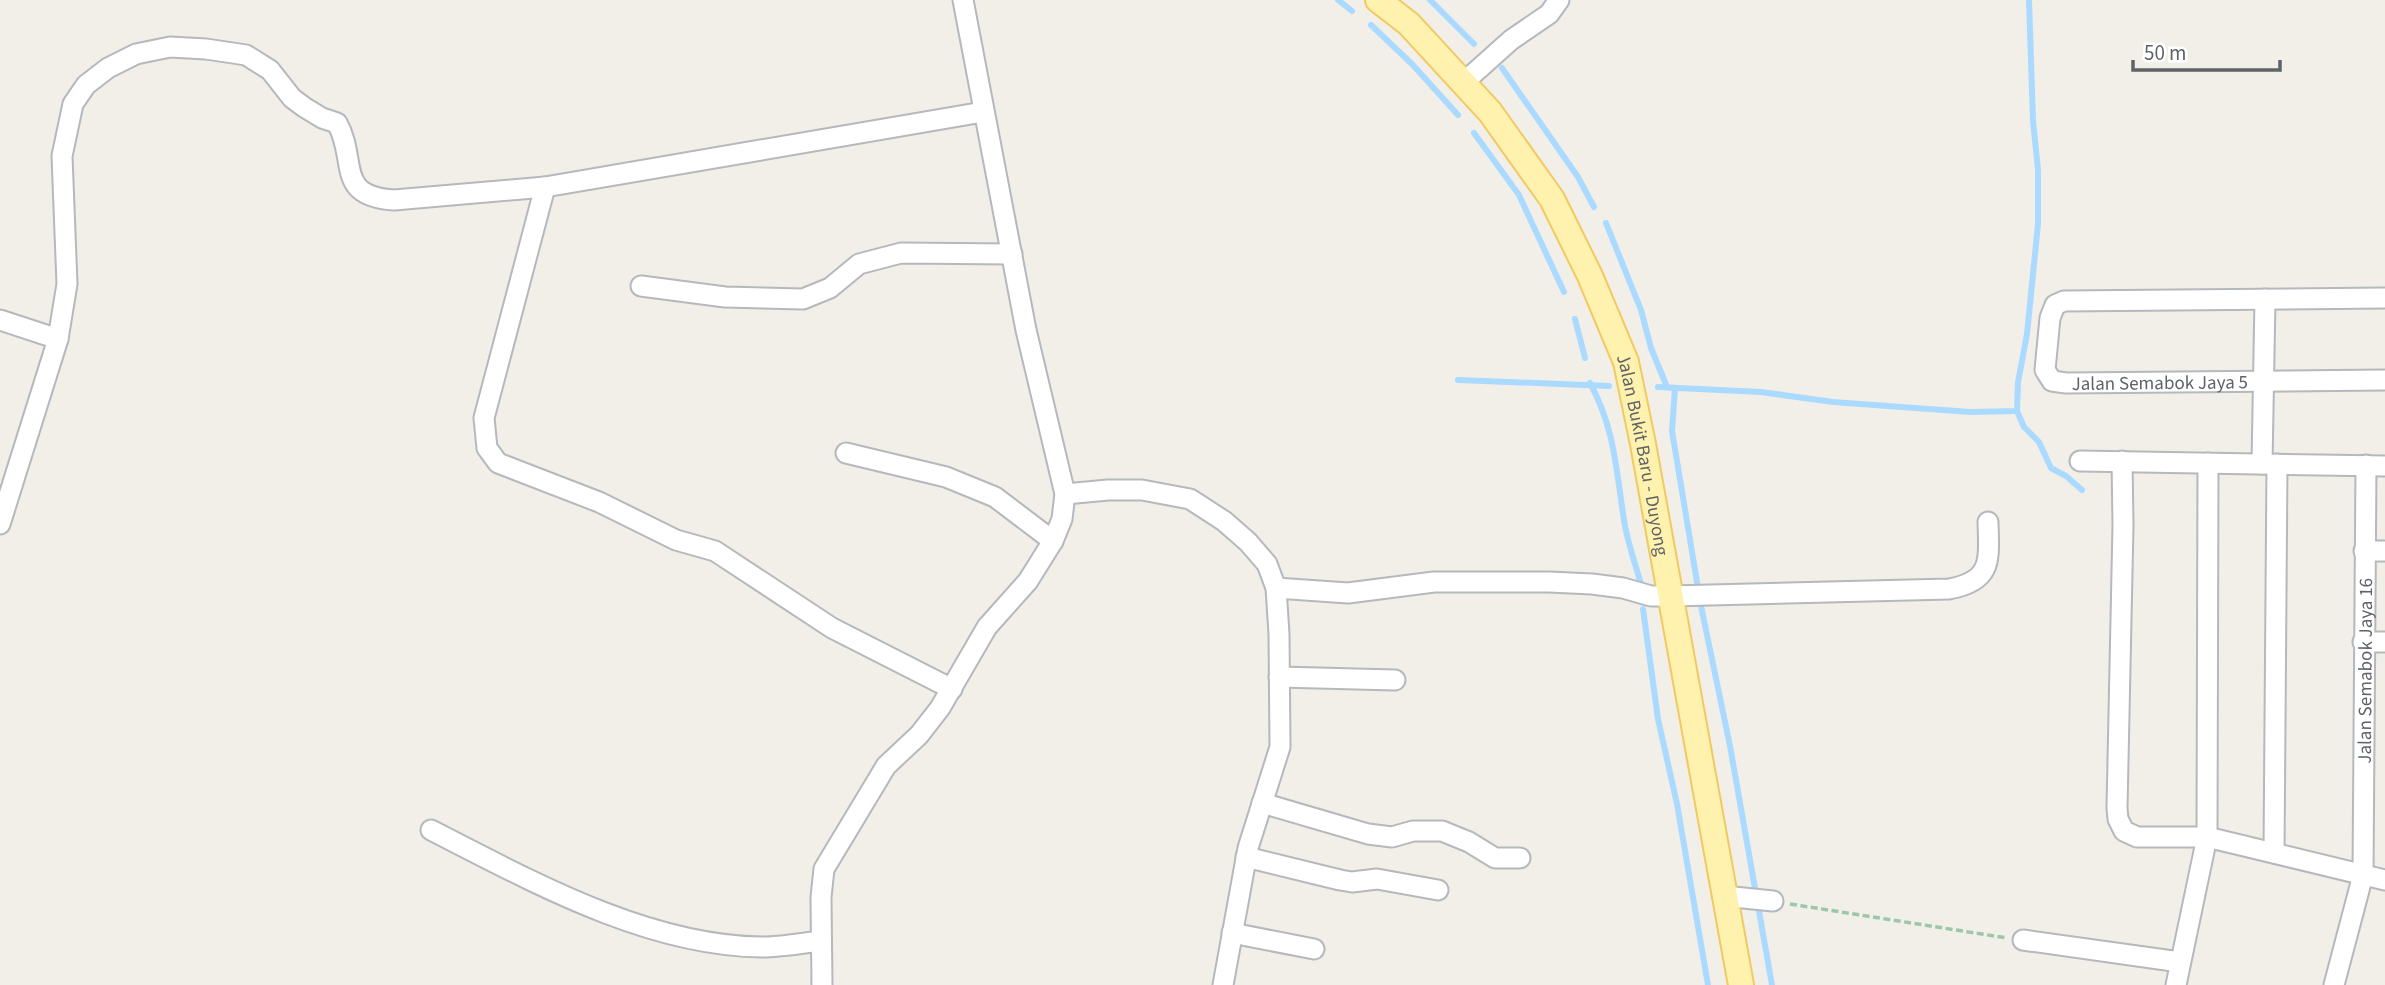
<svg xmlns="http://www.w3.org/2000/svg" width="2385" height="985" viewBox="0 0 2385 985" font-family="'Source Sans 3',sans-serif">
	<style>
		.lines { fill: none; stroke-linecap: round; stroke-linejoin: round }
		.stream { stroke: #aadaff; stroke-width: 6 }
		.minor-casing { stroke: #b5b8bc; stroke-width: 23 }
		.major-casing { stroke: #f2c960; stroke-width: 28 }
		.path { stroke: #9cc7a9; stroke-width: 3.5; stroke-dasharray: 7 3.5; stroke-linecap: butt }
		.minor { stroke: #fff; stroke-width: 19 }
		.major { stroke: #fff2af; stroke-width: 24 }
		.labels { text-anchor: middle; stroke-width: 5; stroke-linejoin: round; paint-order: stroke }
		.street-label { font-size: 19px; fill: #5f6368; stroke: #fff }
	</style>
	<rect width="100%" height="100%" fill="#f1efe8"/>
	<g class="lines">
		<g class="stream">
			<polyline points="1338,0 1352,11"/>
			<polyline points="1430,0 1474,44"/>
			<polyline points="1371,25 1412,64 1458,115"/>
			<polyline points="1502,68 1578,177 1594,207"/>
			<polyline points="1474,133 1519,195 1564,292"/>
			<polyline points="1606,223 1641,310 1651,348 1667,387"/>
			<polyline points="1575,319 1585,358"/>
			<polyline points="1458,380 1609,386"/>
			<path d="M1590 383C1615 429 1616 470 1624 520 1627 541 1635 563 1641 584"/>
			<polyline points="1658,387 1761,392 1833,402 1970,412 2017,411 2018,382 2027,334 2038,224 2038,170 2033,121 2029,0"/>
			<polyline points="1675,388 1672,431 1698,588"/>
			<polyline points="2017,411 2024,427 2039,442 2051,468 2066,476 2082,490"/>
			<polyline points="1701,606 1730,746 1772,985"/>
			<polyline points="1643,609 1658,719 1677,804 1708,985"/>
		</g>
		<defs>
			<g id="minor">
				<polyline points="1463,83 1511,40 1549,14 1559,0"/>
				<polyline points="545,187 484,418 487,448 498,463 599,502 676,540 715,551 832,628 952,689"/>
				<polyline points="641,286 725,297 803,299 830,288 859,264 901,253 1012,254"/>
				<path id="s1" d="M2385 298 2064 301 2055 305 2050 318 2045 370 2052 381 2066 383 2385 380"/>
				<polyline points="0,320 58,339"/>
				<polyline points="846,453 946,477 995,497 1053,541"/>
				<polyline points="2080,461 2385,466"/>
				<polyline points="2122,461 2123,525 2117,808 2118,819 2124,831 2137,837 2207,837 2385,880"/>
				<polyline points="2262,464 2265,299"/>
				<polyline points="1065,494 1108,490 1142,490 1190,499 1224,521 1248,542 1267,564 1276,588 1279,634 1280,747 1248,848 1223,985"/>
				<path d="M0 524 58 339 67 284 62 156 73 104 86 85 108 68 136 54 170 47 206 49 246 55 270 70 292 98 304 107 322 118 337 123C358 160 334 196 394 200L545 187 983 112"/>
				<polyline points="2364,551 2385,551"/>
				<path d="M1276 588 1348 593 1434 582H1549L1592 584 1623 588 1651 596H1670L1949 589C1993 581 1989 560 1988 522"/>
				<polyline points="2363,642 2385,642"/>
				<polyline points="1279,677 1395,680"/>
				<polyline points="1262,803 1368,834 1392,837 1413,831 1442,831 1469,842 1495,858 1520,858"/>
				<path d="M431 830C531 881 647 946 762 947 781 947 802 943 821 941"/>
				<polyline points="2274,853 2277,464"/>
				<polyline points="1246,857 1340,880 1352,882 1377,879 1438,890"/>
				<polyline points="1724,896 1773,901"/>
				<polyline points="1232,933 1314,949"/>
				<polyline points="2023,940 2180,962"/>
				<polyline points="822,985 821,897 824,869 886,766 919,735 940,708 987,627 1028,581 1053,541 1062,519 1065,494 1026,330 963,0"/>
				<polyline points="2176,985 2207,837 2208,463"/>
				<path id="s2" d="M2334 985 2363 875 2366 465"/>
			</g>
			<g id="major">
				<path id="s3" d="M1378 0 1409 24 1490 112 1552 199 1590 276 1626 362 1643 444 1741 985"/>
			</g>
		</defs>
		<use href="#minor" class="minor-casing"/>
		<use href="#major" class="major-casing"/>
		<polyline class="path" points="1790,904 2007,938"/>
		<use href="#minor" class="minor"/>
		<use href="#major" class="major"/>
	</g>
	<g class="labels">
		<g class="street-label">
			<text dy="7" stroke="none"><textPath href="#s1" startOffset="518">Jalan Semabok Jaya 5</textPath></text>
			<text dy="7" stroke="none"><textPath href="#s3" startOffset="539">Jalan Bukit Baru - Duyong</textPath></text>
			<text dy="7" stroke="none"><textPath href="#s2" startOffset="318">Jalan Semabok Jaya 16</textPath></text>
		</g>
	</g>
	<path d="M2133 60v10h147v-10" fill="none" stroke="#5f6368" stroke-width="3.5"/>
	<text x="2144" y="60" font-size="21" fill="#5f6368" stroke="#ffffff" stroke-width="5" paint-order="stroke">50 m</text>
</svg>
